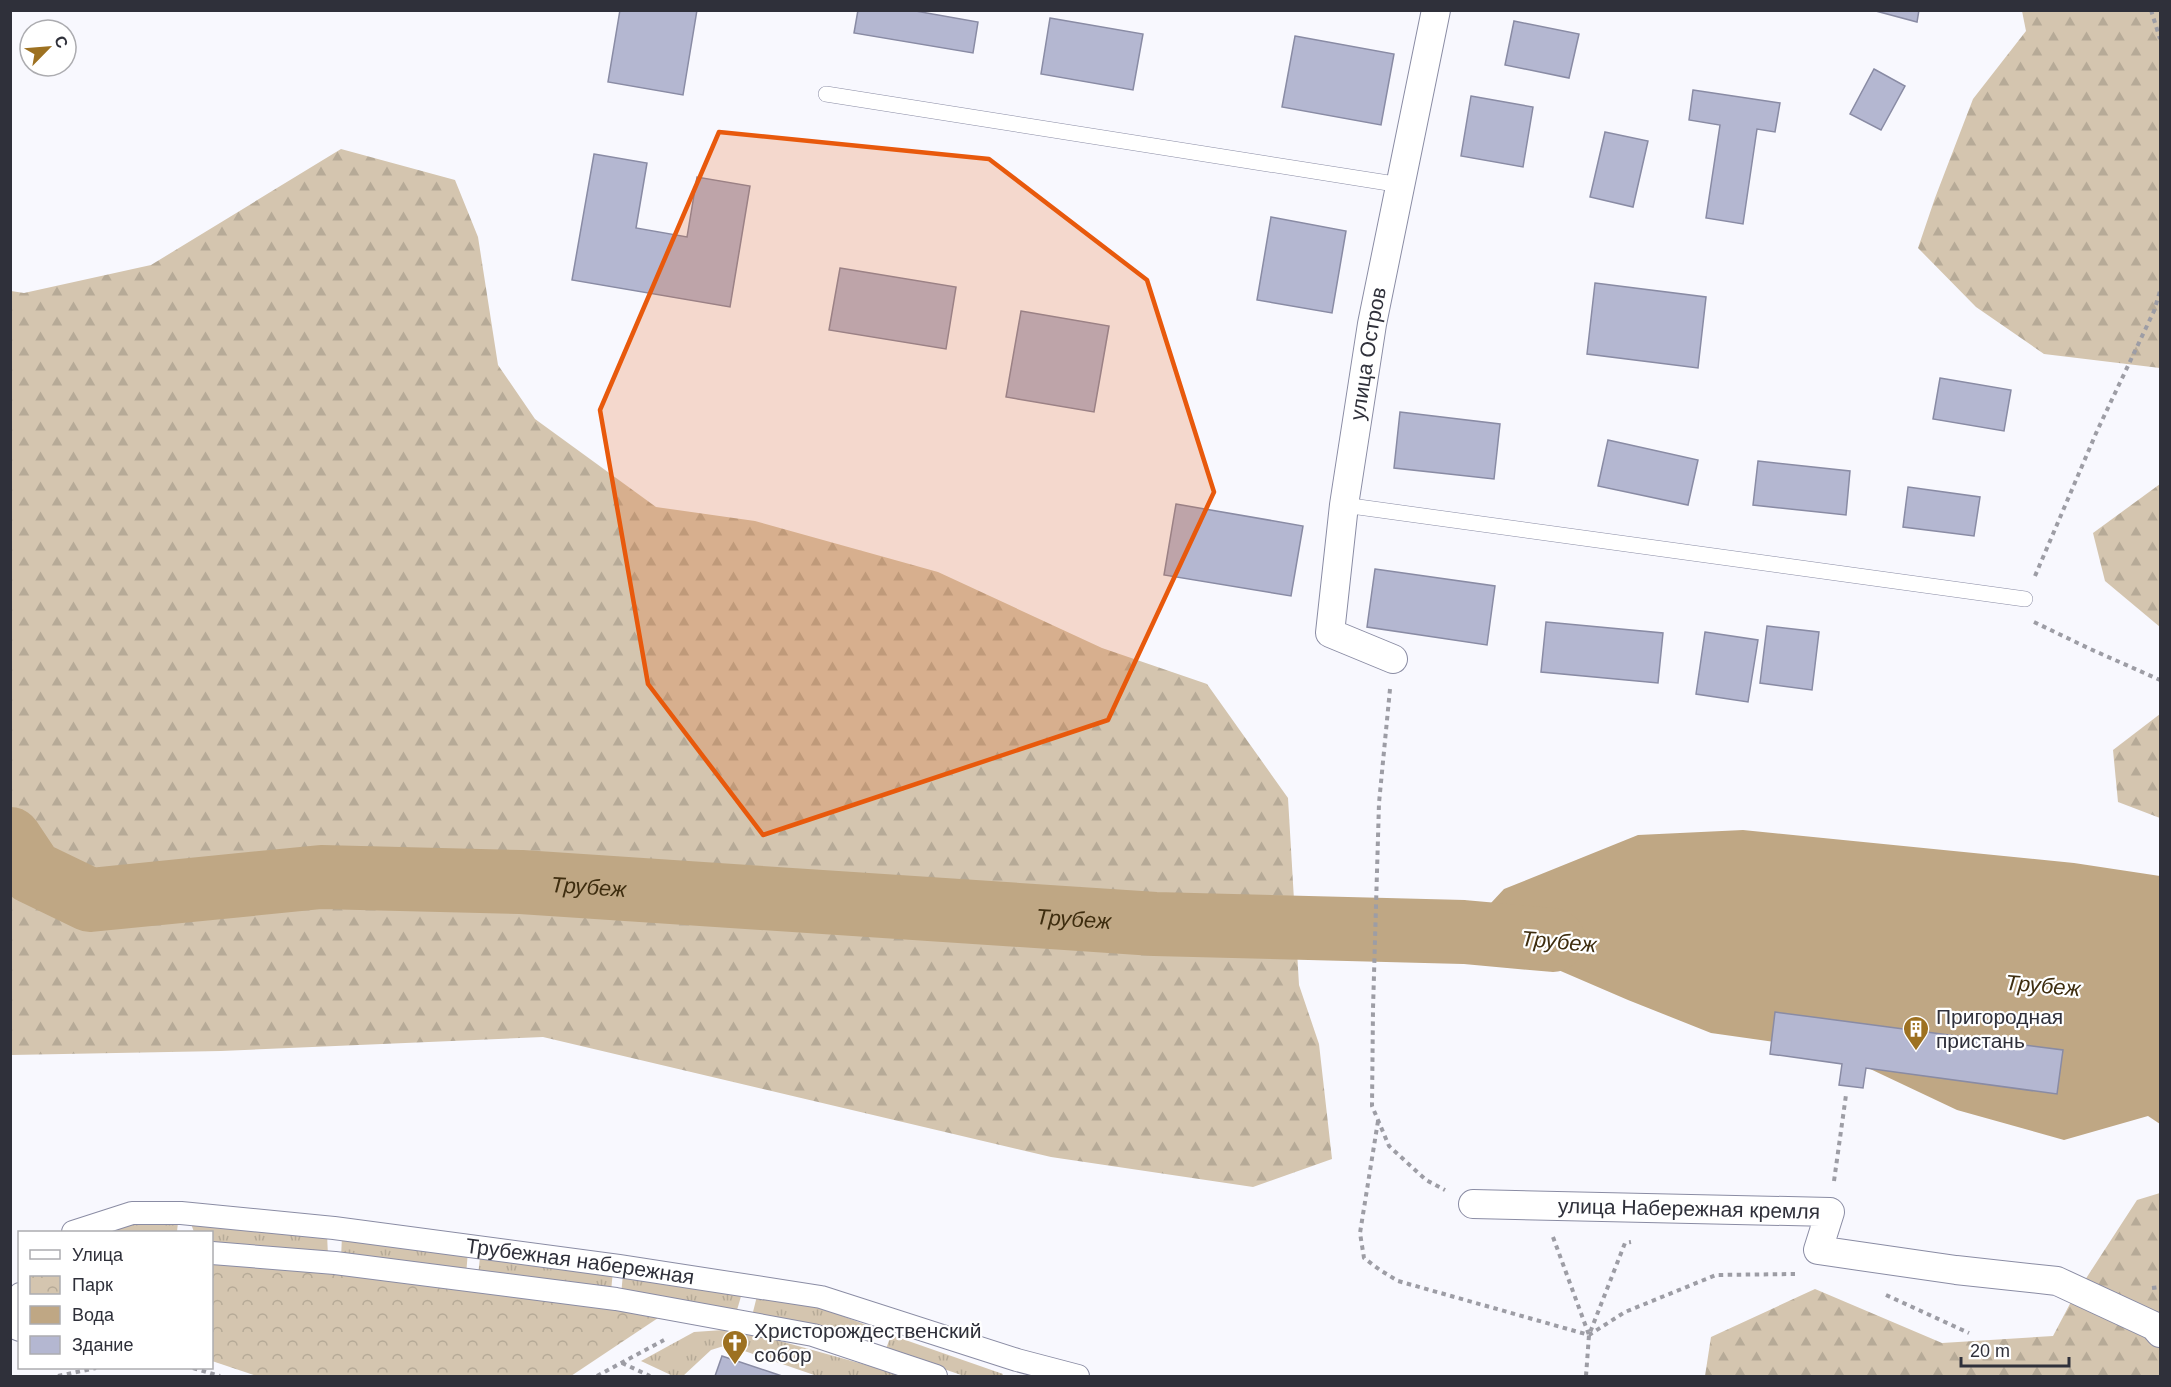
<svg xmlns="http://www.w3.org/2000/svg" width="2171" height="1387" viewBox="0 0 2171 1387" font-family="Helvetica,sans-serif">
	<style>
		.grass { fill: url(#grass-tufts) }
		.forest { fill: url(#forest-firs) }
		.park { fill: url(#park-crowns) }
		.water { fill: #bfa784 }
		.lines { fill: none; stroke-linecap: round; stroke-linejoin: round }
		.river { stroke: #bfa784; stroke-width: 64 }
		.building { fill: #b4b7d1; stroke: #898ba4; stroke-width: 1.5 }
		.service-casing { stroke: #8a8ca4; stroke-width: 16 }
		.pedestrian-casing { stroke: #8a8ca4; stroke-width: 24 }
		.minor-casing { stroke: #8a8ca4; stroke-width: 30 }
		.path { stroke: #9d9da5; stroke-width: 4; stroke-dasharray: 4.5 4.5; stroke-linecap: butt }
		.service { stroke: #fff; stroke-width: 15 }
		.pedestrian { stroke: #fff; stroke-width: 22 }
		.minor { stroke: #fff; stroke-width: 28 }
		.marked { fill: #e8590c; fill-opacity: 0.2; stroke: #e8590c; stroke-width: 4.5; stroke-linejoin: round }
		.labels { text-anchor: middle; stroke-width: 4.5; stroke-linejoin: round; paint-order: stroke }
		.street-label { font-size: 21px; fill: #2f303a; stroke: #fff }
		.poi-label { font-size: 21px; fill: #2f303a; stroke: #fff; text-anchor: start }
		.water-label { font-size: 22px; font-style: italic; fill: #3e2d0f; stroke: #fff }
	</style>
	<defs>
		<pattern id="grass-tufts" width="24" height="20" patternUnits="userSpaceOnUse" patternTransform="scale(1.5)"><rect width="24" height="20" fill="#d4c5af"/><path d="M3 7l-1-3M5 7V3M7 7l1-3M15 17l-1-3M17 17v-4M19 17l1-3" fill="none" stroke="#b6aa97"/></pattern>
		<pattern id="forest-firs" width="22" height="20" patternUnits="userSpaceOnUse" patternTransform="scale(1.5)"><rect width="22" height="20" fill="#d4c5af"/><path d="M5 1l3.5 6h-7zM16 11l3.5 6h-7z" fill="#b6aa97"/></pattern>
		<pattern id="park-crowns" width="20" height="18" patternUnits="userSpaceOnUse" patternTransform="scale(1.5)"><rect width="20" height="18" fill="#d4c5af"/><path d="M2 6a3 3 0 1 1 6 0M12 15a3 3 0 1 1 6 0" fill="none" stroke="#b6aa97"/></pattern>
	</defs>
	<rect width="100%" height="100%" fill="#f8f8fe"/>
	<g class="grass">
		<polygon points="130,1220 178,1222 177,1232 99,1232"/>
		<polygon points="190,1221 327,1234 328,1256 212,1247 212,1232 194,1232"/>
		<polygon points="342,1236 468,1251 466,1275 341,1258"/>
		<polygon points="480,1257 613,1271 611,1291 478,1276"/>
		<polygon points="623,1274 742,1293 737,1310 621,1295"/>
		<polygon points="757,1296 816,1306 877,1329 870,1343 752,1316"/>
		<polygon points="723,1330 744,1331 906,1376 817,1376 727,1345 711,1350 683,1376 673,1376 641,1361 694,1332"/>
		<polygon points="891,1335 1003,1374 1002,1376 964,1376 886,1349"/>
	</g>
	<g class="forest">
		<polygon points="2022,11 2160,11 2160,368 2044,354 1976,307 1918,248 1935,198 1973,99 2026,31"/>
		<polygon points="341,149 455,180 478,237 498,365 535,419 656,507 755,521 938,572 1102,648 1207,684 1288,798 1299,985 1319,1044 1332,1159 1253,1187 1051,1157 543,1037 221,1051 11,1055 11,291 24,293 151,265"/>
		<polygon points="2160,484 2160,627 2105,581 2093,533"/>
		<polygon points="2160,714 2160,818 2118,802 2113,750"/>
		<polygon points="2160,1193 2160,1376 1705,1376 1711,1337 1815,1289 1942,1343 2053,1336 2072,1300 2137,1200"/>
	</g>
	<polygon class="park" points="212,1259 335,1269 661,1316 571,1376 257,1376 212,1361"/>
	<polygon class="water" points="1743,830 2074,863 2160,876 2160,1124 2148,1116 2064,1140 1957,1110 1830,1050 1711,1033 1628,1000 1549,966 1471,950 1464,932 1504,889 1638,835"/>
	<g class="lines">
		<path class="river" id="s1" d="M10 839 32 872 90 900 321 877 521 882 1155 924 1464 932 1553 940"/>
	</g>
	<g class="building">
		<polygon points="620,10 697,10 683,95 608,82"/>
		<polygon points="858,10 910,10 978,22 973,53 854,33"/>
		<polygon points="1872,10 1919,10 1917,22"/>
		<polygon points="1050,18 1143,34 1133,90 1041,74"/>
		<polygon points="1514,21 1579,34 1569,78 1505,65"/>
		<polygon points="1295,36 1394,54 1381,125 1282,107"/>
		<polygon points="1874,69 1905,86 1881,130 1850,114"/>
		<polygon points="1693,90 1780,103 1775,132 1757,129 1743,224 1706,218 1720,125 1689,120"/>
		<polygon points="1471,96 1533,107 1523,167 1461,156"/>
		<polygon points="1605,132 1648,141 1633,207 1590,197"/>
		<polygon points="594,154 647,163 636,228 687,237 697,177 750,186 730,307 572,280"/>
		<polygon points="1271,217 1346,231 1332,313 1257,300"/>
		<polygon points="840,268 956,287 946,349 829,330"/>
		<polygon points="1595,283 1706,297 1698,368 1587,354"/>
		<polygon points="1021,311 1109,326 1094,412 1006,397"/>
		<polygon points="1940,378 2011,390 2004,431 1933,419"/>
		<polygon points="1400,412 1500,424 1494,479 1394,468"/>
		<polygon points="1608,440 1698,460 1688,505 1598,486"/>
		<polygon points="1758,461 1850,471 1846,515 1753,505"/>
		<polygon points="1908,487 1980,497 1974,536 1903,527"/>
		<polygon points="1176,504 1303,526 1291,596 1164,575"/>
		<polygon points="1375,569 1495,586 1487,645 1367,627"/>
		<polygon points="1546,622 1663,633 1658,683 1541,672"/>
		<polygon points="1767,626 1819,632 1812,690 1760,683"/>
		<polygon points="1705,632 1758,640 1748,702 1696,694"/>
		<polygon points="1775,1012 2063,1050 2057,1094 1866,1068 1863,1088 1839,1085 1842,1064 1770,1054"/>
		<polygon points="722,1356 782,1376 715,1376"/>
	</g>
	<g class="lines">
		<defs>
			<g id="service">
				<polyline points="826,94 1401,185"/>
				<polyline points="1344,505 2025,599"/>
			</g>
			<g id="pedestrian">
				<path id="s2" d="M73 1232 132 1213H181L334 1228 619 1266 821 1297 1017 1360 1078 1376"/>
				<polyline points="212,1253 335,1263 616,1299 813,1335 936,1376"/>
				<polyline points="10,1310 20,1294"/>
				<polyline points="10,1326 20,1330"/>
			</g>
			<g id="minor">
				<path id="s3" d="M1393 659 1330 633 1344 505 1372 324 1436 10"/>
				<path id="s4" d="M1473 1204 1830 1212 1818 1250 1956 1270 2057 1281 2154 1326 2160 1333"/>
			</g>
		</defs>
		<use href="#service" class="service-casing"/>
		<use href="#pedestrian" class="pedestrian-casing"/>
		<use href="#minor" class="minor-casing"/>
		<g class="path">
			<polyline points="2151,10 2160,39"/>
			<polyline points="2035,576 2097,431 2154,311 2160,291"/>
			<polyline points="2034,622 2088,648 2160,680"/>
			<polyline points="1390,689 1379,803 1373,1009 1372,1106 1389,1146 1426,1180 1445,1190"/>
			<polyline points="1378,1121 1360,1233 1364,1258 1380,1270 1398,1281 1589,1335 1625,1312 1716,1275 1795,1274"/>
			<polyline points="1834,1181 1846,1095"/>
			<polyline points="1553,1237 1589,1335"/>
			<polyline points="2152,1288 2160,1287"/>
			<polyline points="1886,1295 1969,1333"/>
			<polyline points="622,1363 650,1376"/>
			<polyline points="193,1368 220,1376"/>
			<polyline points="58,1376 96,1368"/>
			<polyline points="597,1376 664,1340"/>
			<polyline points="1586,1376 1589,1335 1625,1243 1631,1242"/>
		</g>
		<use href="#service" class="service"/>
		<use href="#pedestrian" class="pedestrian"/>
		<use href="#minor" class="minor"/>
	</g>
	<path class="marked" d="M719 132 989 159 1147 280 1214 492 1108 720 763 835 648 684 600 410Z"/>
	<defs>
		<symbol id="building-pin" viewBox="-11 -11 22 30"><path d="M0 17L-7.5 6A9.5 9.5 0 1 1 7.5 6Z" fill="#9d7121" stroke="#fff"/><path d="M-4-6H4V6H1V3H-1V6H-4ZM-2.5-4.3h1.7v1.8h-1.7ZM.8-4.3h1.7v1.8H.8ZM-2.5-1h1.7V.8h-1.7ZM.8-1h1.7V.8H.8Z" fill="#fff"/></symbol>
		<symbol id="church-pin" viewBox="-11 -11 22 30"><path d="M0 17L-7.5 6A9.5 9.5 0 1 1 7.5 6Z" fill="#9d7121" stroke="#fff"/><path d="M-1.2-6h2.4v3.5h3.3v2.4h-3.3V6h-2.4V-.1h-3.3v-2.4h3.3Z" fill="#fff"/></symbol>
	</defs>
	<g fill-rule="evenodd">
		<use href="#building-pin" x="1901" y="1014" width="30" height="40"/>
		<use href="#church-pin" x="720" y="1328" width="30" height="40"/>
	</g>
	<g class="labels">
		<g class="street-label">
			<text dy="7" stroke="none"><textPath href="#s3" startOffset="350">улица Остров</textPath></text>
			<text dy="7" stroke="none"><textPath href="#s4" startOffset="216">улица Набережная кремля</textPath></text>
			<text dy="7" stroke="none"><textPath href="#s2" startOffset="513">Трубежная набережная</textPath></text>
		</g>
		<g class="poi-label">
			<text x="1936" y="1024">Пригородная<tspan x="1936" dy="24">пристань</tspan></text>
			<text x="754" y="1338">Христорождественский<tspan x="754" dy="24">собор</tspan></text>
		</g>
		<g class="water-label">
			<text dy="8" stroke="none"><textPath href="#s1" startOffset="604">Трубеж</textPath></text>
			<text dy="8" stroke="none"><textPath href="#s1" startOffset="1090">Трубеж</textPath></text>
			<text transform="translate(1559 941) rotate(5)" y="8">Трубеж</text>
			<text transform="translate(2043 985) rotate(5)" y="8">Трубеж</text>
		</g>
	</g>
	<rect width="2171" height="1387" fill="none" stroke="#2f303a" stroke-width="24"/>
	<rect x="18" y="1231" width="195" height="138" fill="#ffffff" stroke="#acacb0" stroke-width="1.5"/>
	<rect x="30" y="1250" width="30" height="9" fill="#ffffff" stroke="#acacb0" stroke-width="1.5"/>
	<text x="72" y="1261" font-size="18" fill="#2f303a">Улица</text>
	<rect x="30" y="1276" width="30" height="18" fill="url(#park-crowns)" stroke="#acacb0" stroke-width="1.5"/>
	<text x="72" y="1291" font-size="18" fill="#2f303a">Парк</text>
	<rect x="30" y="1306" width="30" height="18" fill="#bfa784" stroke="#acacb0" stroke-width="1.5"/>
	<text x="72" y="1321" font-size="18" fill="#2f303a">Вода</text>
	<rect x="30" y="1336" width="30" height="18" fill="#b4b7d1" stroke="#acacb0" stroke-width="1.5"/>
	<text x="72" y="1351" font-size="18" fill="#2f303a">Здание</text>
	<g transform="translate(48 48) rotate(65)"><circle r="28" fill="#ffffff" stroke="#acacb0" stroke-width="1.5"/>
	<path d="M0-4.5L10 22L0 15L-10 22Z" fill="#9d7121"/>
	<text y="-9" font-size="16" font-weight="bold" text-anchor="middle" fill="#2f303a">С</text>
	</g>
	<path d="M1961 1357v9h108v-9" fill="none" stroke="#2f303a" stroke-width="3"/>
	<text x="1970" y="1357" font-size="18" fill="#2f303a" stroke="#ffffff" stroke-width="4.5" paint-order="stroke">20 m</text>
</svg>
